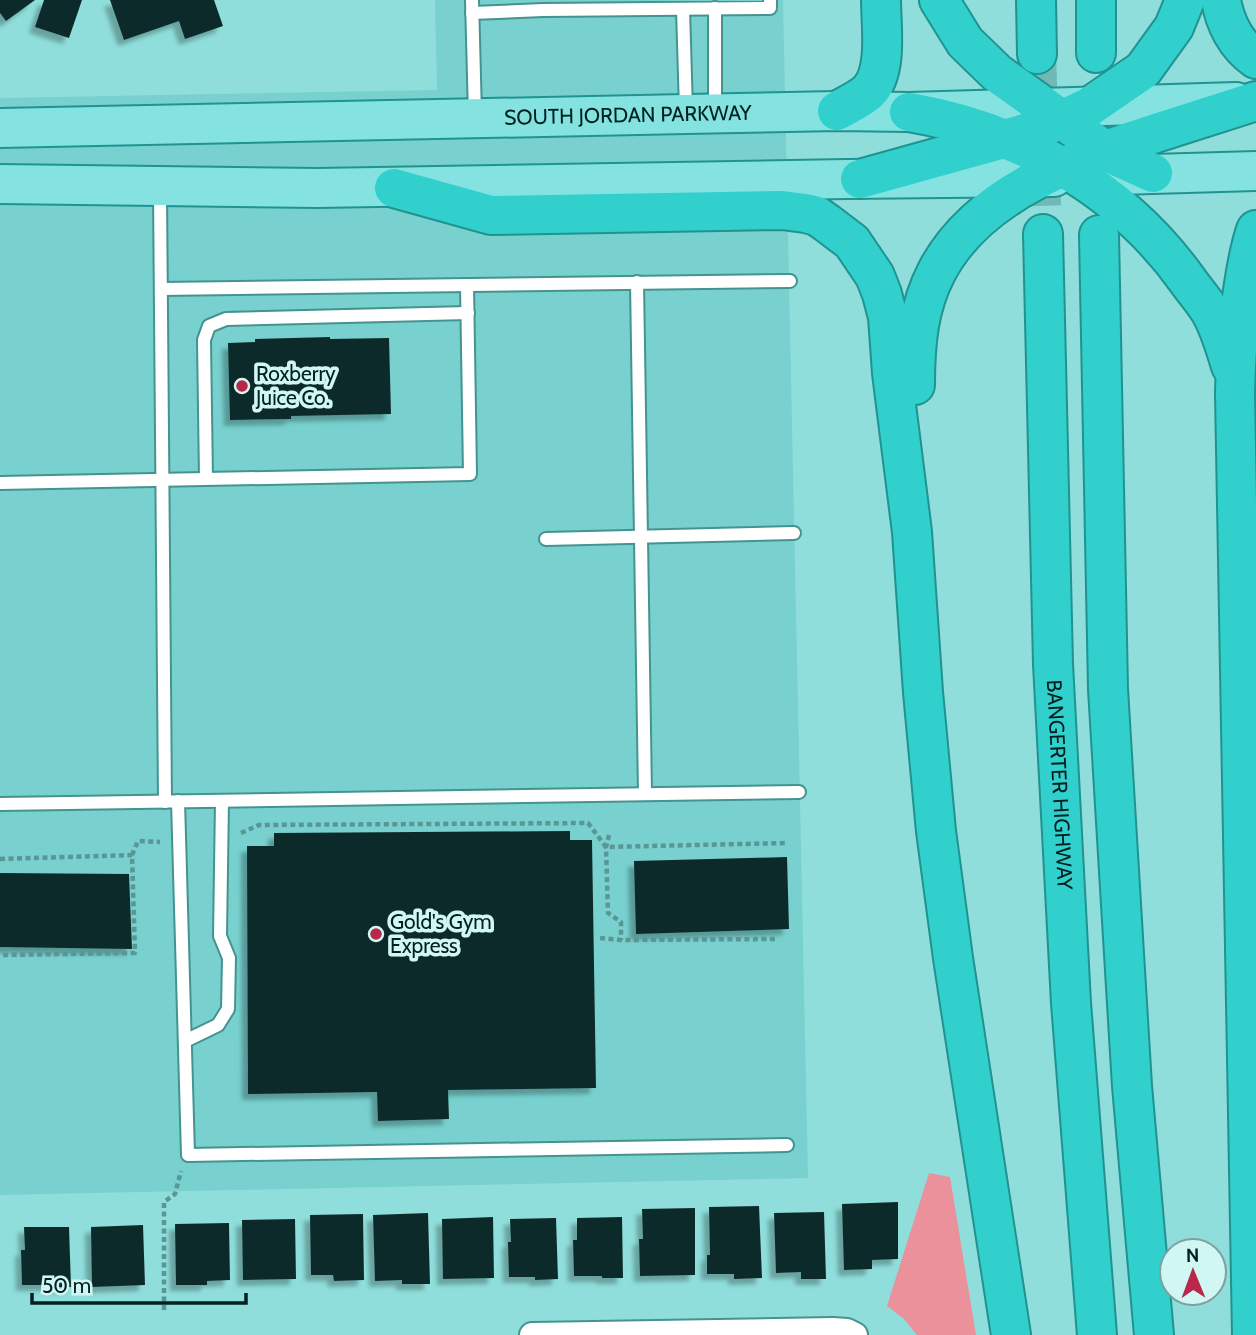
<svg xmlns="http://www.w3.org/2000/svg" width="1256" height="1335" viewBox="0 0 1256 1335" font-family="Cabin,sans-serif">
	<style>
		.built { fill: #78d1cf }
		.green { fill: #ea919b }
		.building { fill: #102b2a; filter: url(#shadow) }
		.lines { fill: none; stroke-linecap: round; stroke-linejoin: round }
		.highway-tunnel { stroke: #72b8b6; stroke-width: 38; stroke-dasharray: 38 19; stroke-linecap: butt }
		.lane-casing { stroke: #449391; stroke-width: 16 }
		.street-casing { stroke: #449391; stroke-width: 28 }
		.primary-casing { stroke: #209390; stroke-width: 42 }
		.highway-casing { stroke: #209390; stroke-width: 42 }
		.path { stroke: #599694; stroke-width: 4.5; stroke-dasharray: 5 3.5; stroke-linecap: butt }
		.lane { stroke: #fff; stroke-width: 12 }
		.street { stroke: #fff; stroke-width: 24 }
		.primary { stroke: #84e3e1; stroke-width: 38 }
		.highway { stroke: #32d0cd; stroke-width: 38 }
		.poi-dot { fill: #b9274a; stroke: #d1f7f5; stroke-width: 2.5 }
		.labels { text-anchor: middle; stroke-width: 7; stroke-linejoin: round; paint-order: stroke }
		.street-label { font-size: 21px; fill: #002120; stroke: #d1f7f5 }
		.poi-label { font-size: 21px; fill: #002120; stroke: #d1f7f5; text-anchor: start }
	</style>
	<defs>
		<filter id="shadow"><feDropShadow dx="-6" dy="6" stdDeviation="2" flood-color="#0004"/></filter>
	</defs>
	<rect width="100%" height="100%" fill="#8fdedb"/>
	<polygon class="built" points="435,0 783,0 808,1178 0,1195 0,98 437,90"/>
	<polygon class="green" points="929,1173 950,1177 976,1335 917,1335 904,1319 887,1306"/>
	<g class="building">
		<polygon points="0,0 35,0 6,21 0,13"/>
		<polygon points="44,0 82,0 69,38 35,27"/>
		<polygon points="110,0 214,0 223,26 185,39 179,21 124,40"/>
		<polygon points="330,337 330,339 389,338 391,414 291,416 291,419 230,420 228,343 255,342 255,339"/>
		<polygon points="570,831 570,840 592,840 596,1088 448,1090 449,1119 378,1121 377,1092 248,1094 247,846 274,846 274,833"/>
		<polygon points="787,857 789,929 636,934 634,861"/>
		<polygon points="0,873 129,874 132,949 0,947"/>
		<polygon points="898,1202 898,1259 872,1260 872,1269 844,1270 842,1204"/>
		<polygon points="759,1206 762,1278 734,1279 734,1274 707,1274 707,1255 710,1255 709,1207"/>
		<polygon points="695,1208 695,1275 640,1276 639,1239 643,1239 642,1209"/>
		<polygon points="824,1212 826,1279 801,1279 801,1272 776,1273 774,1213"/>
		<polygon points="428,1213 430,1284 402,1284 402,1280 375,1281 373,1215"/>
		<polygon points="363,1214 364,1280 334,1281 333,1275 311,1275 310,1215"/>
		<polygon points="493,1217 494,1278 443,1279 442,1219"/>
		<polygon points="622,1217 623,1278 602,1278 602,1276 574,1276 573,1240 577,1240 577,1218"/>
		<polygon points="556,1218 558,1279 535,1280 535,1277 509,1277 508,1242 511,1242 510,1219"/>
		<polygon points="295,1219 296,1279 243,1280 242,1220"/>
		<polygon points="229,1223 230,1280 207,1281 207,1285 176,1285 175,1224"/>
		<polygon points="143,1225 145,1285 92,1287 91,1227"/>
		<polygon points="24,1227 69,1227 71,1287 48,1287 48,1285 22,1285 21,1250 25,1250"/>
	</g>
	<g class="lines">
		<polyline class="highway-tunnel" points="1037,54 1043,234"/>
		<defs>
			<g id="lane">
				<polyline points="472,0 475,115"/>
				<polyline points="715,8 715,109"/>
				<polyline points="683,9 686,110"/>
				<polyline points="472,13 543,10 770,8 770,0"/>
				<polyline points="160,190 165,802"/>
				<polyline points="637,282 645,794"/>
				<polyline points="161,289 790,281"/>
				<polyline points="206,479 204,340 209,326 226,319 468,313"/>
				<polyline points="0,483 470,474 467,285"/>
				<polyline points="546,539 794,533"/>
				<polyline points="178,801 188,1155 787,1145"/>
				<polyline points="0,804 799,792"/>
				<polyline points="185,1041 218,1025 228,1009 229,958 220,936 222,801"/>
			</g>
			<polyline id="street" points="532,1335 833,1330 847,1331 855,1335"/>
			<g id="primary">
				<path id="s1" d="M0 128 686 114 837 111 909 112 1236 102"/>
				<polyline points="1118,175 1256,171"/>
				<polyline points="0,184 318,188 847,179 1054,177"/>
			</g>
			<g id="highway">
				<polyline points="939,0 965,42 997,73 1096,144 1115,156 1153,173"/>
				<polyline points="1036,0 1037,54"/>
				<polyline points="1096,0 1096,53"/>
				<path d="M1221 0C1225 23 1236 45 1256 59"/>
				<path d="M837 111C847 105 861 99 869 91 888 71 881 25 881 0"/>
				<path d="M909 112C1020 131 1122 188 1188 281 1195 291 1204 301 1210 311 1220 328 1225 347 1231 366"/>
				<polyline points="860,179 1022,134 1061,120 1089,107 1143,70 1174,27 1185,0"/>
				<polyline points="394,188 491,215 782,210 805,213 817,216 827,223 852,242 875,276 882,294 888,317 892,373 912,532 923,692 936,831 953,958 1011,1335"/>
				<path id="s2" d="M1043 234 1053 664 1071 1003 1097 1335"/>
				<polyline points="1099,235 1108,689 1132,1086 1154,1335"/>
				<path d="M915 385C915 345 918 307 937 271 979 191 1079 158 1159 132 1191 122 1224 111 1256 101"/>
				<path d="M1252 1335 1235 393C1236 356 1238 320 1244 284 1247 265 1250 247 1256 230"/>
			</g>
		</defs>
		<use href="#lane" class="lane-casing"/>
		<use href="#street" class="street-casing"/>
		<use href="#primary" class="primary-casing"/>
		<use href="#highway" class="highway-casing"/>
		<g class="path">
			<polyline points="241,833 259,825 588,823 606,847 787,843"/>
			<polyline points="609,835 606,847 608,913 621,922 621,940"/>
			<polyline points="132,855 138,841 160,842"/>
			<polyline points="0,859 132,855 135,953 0,955"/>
			<polyline points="600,938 621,940 776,939"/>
			<polyline points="164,1310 164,1202 175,1194 181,1171"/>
		</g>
		<use href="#lane" class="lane"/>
		<use href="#street" class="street"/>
		<use href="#primary" class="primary"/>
		<use href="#highway" class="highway"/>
	</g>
	<g class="poi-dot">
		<circle cx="242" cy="386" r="7"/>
		<circle cx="376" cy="934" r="7"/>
	</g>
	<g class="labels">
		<g class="street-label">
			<text dy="7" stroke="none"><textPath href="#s1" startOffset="628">SOUTH JORDAN PARKWAY</textPath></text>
			<text dy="7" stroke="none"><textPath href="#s2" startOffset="551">BANGERTER HIGHWAY</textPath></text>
		</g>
		<g class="poi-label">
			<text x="256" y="381">Roxberry<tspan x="256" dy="24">Juice Co.</tspan></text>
			<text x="390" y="929">Gold's Gym<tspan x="390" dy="24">Express</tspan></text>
		</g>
	</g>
	<g transform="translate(1193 1272) rotate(359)"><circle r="33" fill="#d1f7f5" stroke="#7da1a0" stroke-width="2"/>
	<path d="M0-5L12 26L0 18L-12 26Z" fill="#b9274a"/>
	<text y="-10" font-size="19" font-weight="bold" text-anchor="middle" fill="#002120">N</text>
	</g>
	<path d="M32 1293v10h214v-10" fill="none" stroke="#002120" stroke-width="3.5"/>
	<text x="42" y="1293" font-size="21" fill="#002120" stroke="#d1f7f5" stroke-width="5" paint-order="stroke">50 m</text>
</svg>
